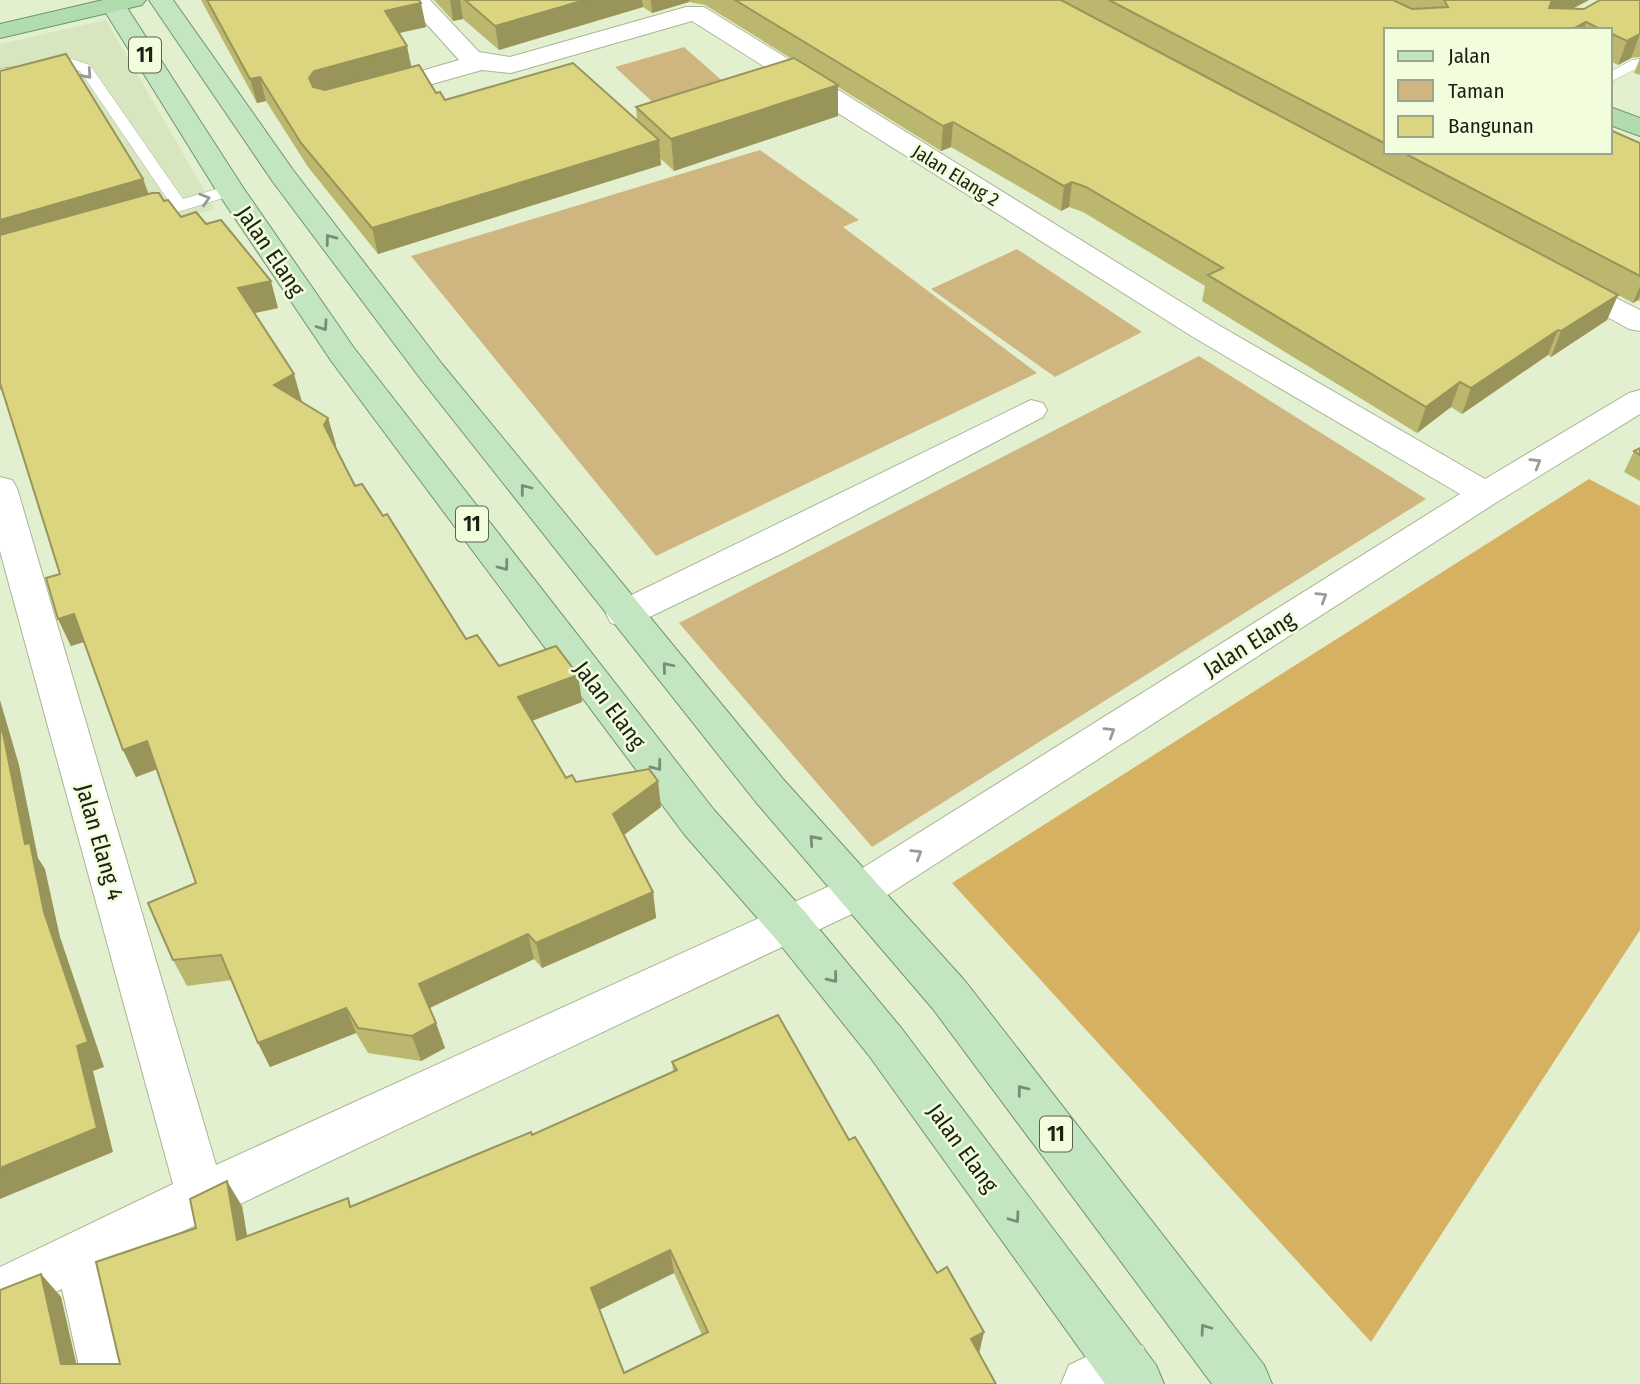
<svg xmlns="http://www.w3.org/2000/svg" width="1640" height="1384" viewBox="0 0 1640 1384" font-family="'Fira Sans Condensed',sans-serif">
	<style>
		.built { fill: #d7e6be }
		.green { fill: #cfb681 }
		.forest { fill: #d5b161 }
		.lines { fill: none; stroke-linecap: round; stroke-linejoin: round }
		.service-casing { stroke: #aab596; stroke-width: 1 }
		.minor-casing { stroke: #aab596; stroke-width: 2 }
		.primary-casing { stroke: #70956b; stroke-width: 2 }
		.trunk-casing { stroke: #70956b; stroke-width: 2 }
		.service { fill: #fff; fill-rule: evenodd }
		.minor { fill: #fff; fill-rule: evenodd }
		.primary { fill: #c4e5c2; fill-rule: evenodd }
		.trunk { fill: #b0dcae; fill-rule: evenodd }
		.wall { fill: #bcb76e; fill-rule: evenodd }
		.shaded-wall { fill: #99955a }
		.building { fill: #dbd580; stroke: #99955a; stroke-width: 2; fill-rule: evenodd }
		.oneway { stroke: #999b96 }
		.oneway2 { stroke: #798d74 }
		.labels { text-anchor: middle; stroke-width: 5; stroke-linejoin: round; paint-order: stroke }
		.far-street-label { font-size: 19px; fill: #1d2115; stroke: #f1fddc }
		.shield { fill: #f1fddc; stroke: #5d6351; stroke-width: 2 }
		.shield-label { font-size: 21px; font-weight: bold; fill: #1d2115 }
		.street-label { font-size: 23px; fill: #1d2115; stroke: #f1fddc }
	</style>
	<rect width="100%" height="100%" fill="#e3f0cf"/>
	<polygon class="built" points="106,20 215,209 0,267 0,44"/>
	<g class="green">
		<polygon points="684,47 744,100 674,122 615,67"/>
		<polygon points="760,150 859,220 843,227 1037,373 656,556 411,256"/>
		<polygon points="1017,249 1142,332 1055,377 931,289"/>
		<polygon points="1199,356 1426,499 872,847 679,623"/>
	</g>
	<polygon class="forest" points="1589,479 1640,506 1640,930 1371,1342 952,883"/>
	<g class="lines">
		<defs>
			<g id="service">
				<polygon points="72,59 90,65 183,199 230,185 236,186 236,194 171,214 159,214 157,210 170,203 80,71 71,68 0,79 0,69"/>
				<polygon points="1640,59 1640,67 1610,82 1610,72 1632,60"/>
			</g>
			<g id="minor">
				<polygon points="405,0 430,0 479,52 510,57 686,7 704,7 1215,323 1485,479 1629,393 1640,390 1640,414 1497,502 875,903 107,1267 137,1384 83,1384 62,1289 0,1318 0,1267 173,1184 0,551 0,477 12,480 17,488 216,1165 845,879 1460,494 1193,337 692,21 511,73 482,70 375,100 366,97 362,92 366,87 459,60"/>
				<polygon points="1568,274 1640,310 1640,331 1629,329 1557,289 1553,283 1557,277"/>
				<polygon points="1031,400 1043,403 1047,410 1043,417 783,553 637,623 624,627 611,623 606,614 611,605"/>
				<polygon points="1124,1339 1143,1346 1150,1365 1143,1384 1061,1384 1069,1365"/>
			</g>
			<g id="primary">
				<polygon points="104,0 122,0 244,189 354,348 714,810 805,912 902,1029 1156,1365 1164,1384 1105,1384 870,1057 775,938 684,834 332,362 216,190 101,5"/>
				<polygon points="149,0 173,0 293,170 442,364 783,779 965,981 1264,1365 1272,1384 1212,1384 933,1009 755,801 420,378 273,182"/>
			</g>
			<g id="trunk">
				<polygon points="103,0 146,0 142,5 0,38 0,24"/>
				<polygon points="1610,107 1640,118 1640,136 1610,125"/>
			</g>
		</defs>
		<use href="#service" class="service-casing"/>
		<use href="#minor" class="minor-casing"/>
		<use href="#primary" class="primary-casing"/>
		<use href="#trunk" class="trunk-casing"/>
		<use href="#service" class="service"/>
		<use href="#minor" class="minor"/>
		<use href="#primary" class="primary"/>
		<use href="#trunk" class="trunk"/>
	</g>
	<g class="wall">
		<polygon points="201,0 419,0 426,27 399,33 411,67 436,93 445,100 637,121 636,107 792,59 705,5 689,2 652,13 643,7 499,50 463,19 453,21 434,0 1589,0 1572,9 1584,9 1640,0 1640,57 1631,58 1618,65 1610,61 1610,30 1386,30 1386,152 1610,152 1640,143 1640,301 1638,300 1633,303 1618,295 1607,320 1551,357 1548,355 1462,414 1451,407 1417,433 1202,301 1205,286 1083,212 1069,207 1061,211 951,147 941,151 838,87 838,116 674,171 660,158 661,165 378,254 308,167 266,101 257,103"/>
		<polygon points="1640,58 1640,75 1634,73"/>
		<polygon points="0,71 143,179 149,194 164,201 278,308 254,313 302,402 328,418 336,445 335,447 355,486 383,516 466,639 499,666 578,675 582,702 532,721 566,778 661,807 624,835 653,892 656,918 542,968 534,959 430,1008 445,1048 421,1061 368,1053 356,1033 270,1067 258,1043 232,980 187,986 173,960 196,883 157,769 136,777 123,750 84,642 71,646 58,619 60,574 2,390 0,390"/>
		<polygon points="1640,448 1640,481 1624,472 1634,451"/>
		<path d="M672 1062 849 1140 979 1354 996 1384H0L41 1274 61 1297 76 1364H120L196 1228 242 1206 247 1237 352 1207 532 1135 673 1072ZM674 1273 702 1335 624 1373 599 1310Z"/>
	</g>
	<g class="shaded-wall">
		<polygon points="450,0 460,0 463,19 453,21"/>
		<polygon points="585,0 642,0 643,7 499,50 495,26"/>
		<polygon points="651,0 689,0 689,2 652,13"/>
		<polygon points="1552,0 1589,0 1545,23"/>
		<polygon points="421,3 426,27 390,35 385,11"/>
		<polygon points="1586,22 1584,30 1571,30"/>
		<polygon points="1640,34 1631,58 1618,65 1627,41"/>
		<polygon points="407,46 412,70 315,103 309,78 314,71"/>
		<polygon points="260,77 266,101 257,103 250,79"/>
		<polygon points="838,85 838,116 674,171 671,139"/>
		<polygon points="953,122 951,147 941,151 943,126"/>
		<polygon points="659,140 661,165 378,254 372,228"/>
		<polygon points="143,179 152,205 0,250 0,220"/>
		<polygon points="1072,182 1069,207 1061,211 1064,186"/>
		<polygon points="271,281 278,308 246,315 238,288"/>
		<polygon points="1640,286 1640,295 1638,300 1633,303"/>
		<polygon points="1618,295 1607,320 1551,357 1561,331"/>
		<polygon points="1558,330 1548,355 1462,414 1471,388"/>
		<polygon points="294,374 302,402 274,385"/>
		<polygon points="1460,382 1451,407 1417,433 1426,407"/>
		<polygon points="328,418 336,445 332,452 324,425"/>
		<polygon points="74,614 87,641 71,646 58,619"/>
		<polygon points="578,675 582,702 523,724 518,697"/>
		<polygon points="0,700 19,765 38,858 45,869 60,937 104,1067 93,1071 113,1152 0,1199 0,1168 44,912 25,844 0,724"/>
		<polygon points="147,741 160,768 136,777 123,750"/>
		<polygon points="658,781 661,807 617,840 613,814"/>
		<polygon points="653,892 656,918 542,968 536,943"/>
		<polygon points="528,934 534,959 427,1009 419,984"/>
		<polygon points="346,1008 356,1033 270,1067 258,1043"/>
		<polygon points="436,1023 445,1048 421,1061 412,1036"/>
		<polygon points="227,1181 242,1206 252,1264 237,1240"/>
		<polygon points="670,1250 674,1273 597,1311 591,1288"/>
		<polygon points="41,1274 61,1297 81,1384 61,1364"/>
		<polygon points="984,1332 979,1354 971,1339"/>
	</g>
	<g class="building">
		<polygon points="207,0 419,0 421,3 385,11 407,46 314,71 309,78 313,87 325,90 419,65 436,93 440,92 445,100 573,63 659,140 372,228 301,143 260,77 250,79"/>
		<polygon points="465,0 585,0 495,26"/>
		<polygon points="735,0 1061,0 1618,295 1561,331 1558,330 1471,388 1460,382 1426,407 1208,275 1223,268 1086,187 1072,182 1064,186 953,122 943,126"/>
		<polygon points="1109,0 1393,0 1412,9 1448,7 1444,0 1552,0 1549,8 1584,9 1600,0 1640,0 1640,34 1627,41 1610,33 1610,30 1602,30 1586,22 1571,30 1386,30 1386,144"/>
		<polygon points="66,54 143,179 0,220 0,71"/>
		<polygon points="794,58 838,85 671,139 636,107"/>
		<polygon points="1610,130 1640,143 1640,276 1402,152 1610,152"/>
		<polygon points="152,193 159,193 164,201 168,200 181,217 196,212 206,224 221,220 271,281 238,288 294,374 274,385 328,418 324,425 355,486 362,484 383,516 387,514 466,639 477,635 499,666 556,646 578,675 518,697 566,778 572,775 576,782 649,769 658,781 613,814 653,892 536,943 528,934 419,984 436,1023 412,1036 358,1028 346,1008 258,1043 221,955 173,960 148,903 196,883 147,741 123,750 74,614 58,619 46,578 60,574 0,383 0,235"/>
		<polygon points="1640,448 1640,455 1634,451"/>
		<polygon points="0,724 4,738 25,844 30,843 44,912 88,1042 77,1046 97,1128 0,1168"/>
		<path d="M778 1015 849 1140 855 1137 937 1273 947 1267 984 1332 971 1339 996 1384H0V1290L41 1274 61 1364H120L96 1262 196 1228 190 1199 227 1181 237 1240 348 1198 350 1207 531 1132 532 1135 677 1070 672 1062ZM670 1250 708 1332 624 1373 591 1288Z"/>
	</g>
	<defs><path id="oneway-chevron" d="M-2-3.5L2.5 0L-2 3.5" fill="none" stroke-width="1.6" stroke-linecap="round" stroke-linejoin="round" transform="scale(1.75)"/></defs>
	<g class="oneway">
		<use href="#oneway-chevron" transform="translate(87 74) rotate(48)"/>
		<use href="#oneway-chevron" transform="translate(205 199) rotate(-17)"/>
		<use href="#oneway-chevron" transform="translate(1536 463) rotate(-31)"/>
		<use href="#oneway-chevron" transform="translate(1322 597) rotate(-32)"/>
		<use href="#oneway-chevron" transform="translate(1110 732) rotate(-32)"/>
		<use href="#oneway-chevron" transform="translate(917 854) rotate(-32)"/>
	</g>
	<g class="oneway2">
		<use href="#oneway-chevron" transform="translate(330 239) rotate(-127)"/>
		<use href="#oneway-chevron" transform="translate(323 326) rotate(56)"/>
		<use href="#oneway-chevron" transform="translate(525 489) rotate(-128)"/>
		<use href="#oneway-chevron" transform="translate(504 566) rotate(53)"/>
		<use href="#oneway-chevron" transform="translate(667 667) rotate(-130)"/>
		<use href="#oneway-chevron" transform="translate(657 766) rotate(53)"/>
		<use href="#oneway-chevron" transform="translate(814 840) rotate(-132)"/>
		<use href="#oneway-chevron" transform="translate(833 978) rotate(51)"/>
		<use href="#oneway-chevron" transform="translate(1022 1090) rotate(-128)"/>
		<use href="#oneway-chevron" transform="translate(1015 1218) rotate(54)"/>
		<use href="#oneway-chevron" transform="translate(1205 1329) rotate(-126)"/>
	</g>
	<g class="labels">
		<g class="far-street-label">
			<text transform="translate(956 175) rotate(32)" y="7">Jalan Elang 2</text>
		</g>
		<g class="shield">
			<rect x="129" y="37.5" width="32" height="35" rx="5"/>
			<rect x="456" y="506.5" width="32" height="35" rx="5"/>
			<rect x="1040" y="1116.5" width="32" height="35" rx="5"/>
		</g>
		<g class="shield-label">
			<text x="145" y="62">11</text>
			<text x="472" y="531">11</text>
			<text x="1056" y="1141">11</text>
		</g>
		<g class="street-label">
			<text transform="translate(271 251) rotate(56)" y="8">Jalan Elang</text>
			<text transform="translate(1249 644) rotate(-32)" y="8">Jalan Elang</text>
			<text transform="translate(610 705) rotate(53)" y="8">Jalan Elang</text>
			<text transform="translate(100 842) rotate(74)" y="8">Jalan Elang 4</text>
			<text transform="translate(963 1148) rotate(54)" y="8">Jalan Elang</text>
		</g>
	</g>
	<rect x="1384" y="28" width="228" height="126" fill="#f1fddc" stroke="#9ca58c" stroke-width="2"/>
	<rect x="1398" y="51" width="35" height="10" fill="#c4e5c2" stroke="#9ca58c" stroke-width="2"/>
	<text x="1448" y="63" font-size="21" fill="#1d2115">Jalan</text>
	<rect x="1398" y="80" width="35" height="21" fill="#cfb681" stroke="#9ca58c" stroke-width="2"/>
	<text x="1448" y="98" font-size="21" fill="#1d2115">Taman</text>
	<rect x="1398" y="116" width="35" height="21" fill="#dbd580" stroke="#9ca58c" stroke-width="2"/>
	<text x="1448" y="133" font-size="21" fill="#1d2115">Bangunan</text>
</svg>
